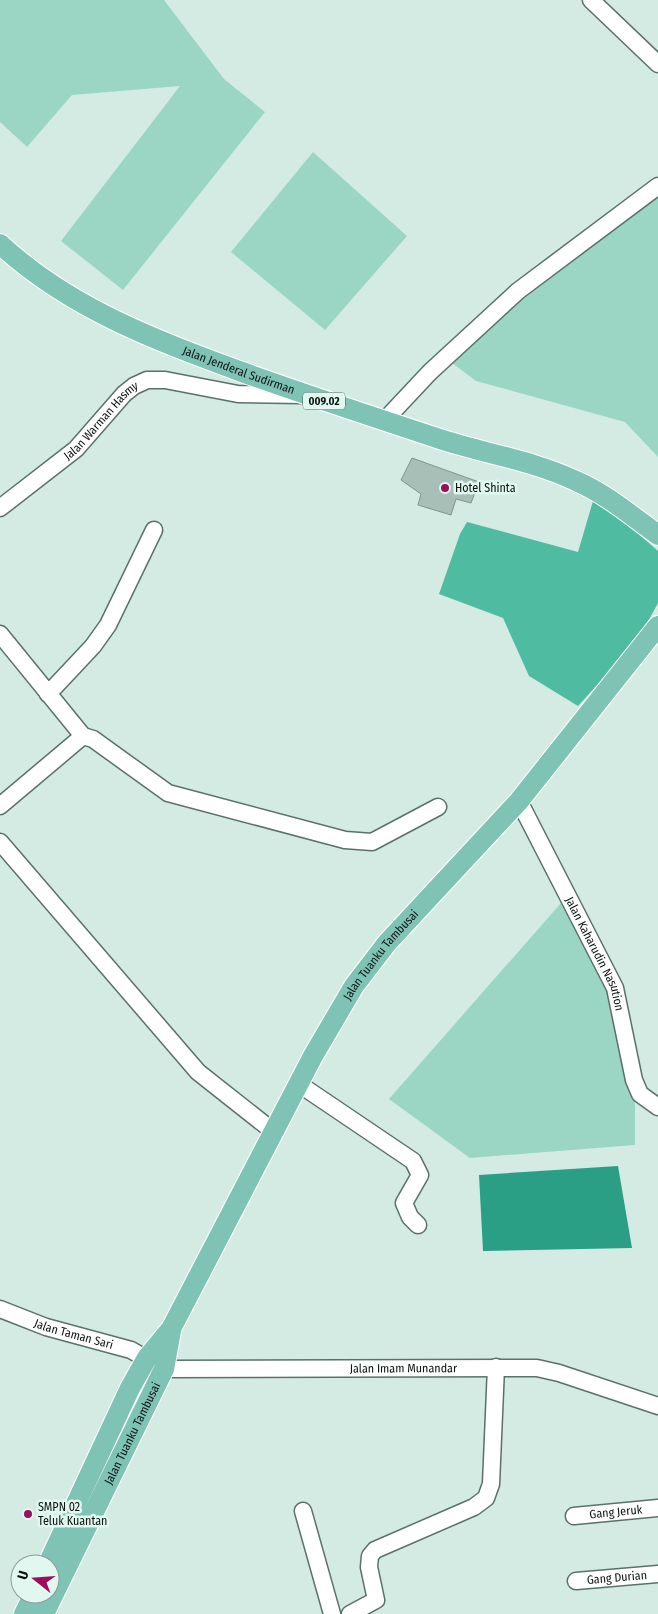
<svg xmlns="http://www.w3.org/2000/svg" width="658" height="1614" viewBox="0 0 658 1614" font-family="'Fira Sans Condensed',sans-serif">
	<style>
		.green { fill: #9bd6c5 }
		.forest { fill: #4fbca2 }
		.water { fill: #2b9f86 }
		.building { fill: #a8bfb8; stroke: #7f958e }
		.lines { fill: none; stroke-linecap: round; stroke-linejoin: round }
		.minor-casing { stroke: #5b706a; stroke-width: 19 }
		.major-casing { stroke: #fff; stroke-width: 22 }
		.minor { stroke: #fff; stroke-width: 16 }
		.major { stroke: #7ec3b4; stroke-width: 20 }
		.poi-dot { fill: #9c0e5c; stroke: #e1f8f1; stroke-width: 2 }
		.labels { text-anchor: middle; stroke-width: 5; stroke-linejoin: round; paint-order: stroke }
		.shield { fill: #e1f8f1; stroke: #4c5855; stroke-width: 1 }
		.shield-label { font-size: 11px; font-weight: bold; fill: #0c1412 }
		.street-label { font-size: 12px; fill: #0c1412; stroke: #e1f8f1 }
		.poi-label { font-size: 12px; fill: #0c1412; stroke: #e1f8f1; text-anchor: start }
	</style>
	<rect width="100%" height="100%" fill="#d4ebe4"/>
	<g class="green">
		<polygon points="0,0 164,0 224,79 265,112 123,290 61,241 180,86 72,95 27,147 0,122"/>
		<polygon points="313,152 407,236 325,330 231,252"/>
		<polygon points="658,192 658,457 625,422 476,381 452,363 498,315"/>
		<polygon points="561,903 606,987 621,1041 627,1085 635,1100 635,1145 470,1158 389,1099"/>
	</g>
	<polygon class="forest" points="593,501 632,528 658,551 658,603 638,640 578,706 529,676 503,618 439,594 460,534 467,522 578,552"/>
	<polygon class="water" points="618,1166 632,1248 483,1251 479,1175"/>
	<polygon class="building" points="412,458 479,482 471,503 456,499 451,515 418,505 421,494 401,480"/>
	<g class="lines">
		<defs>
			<g id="minor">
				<polyline points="591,0 658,64"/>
				<polyline points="384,421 430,372 518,291 658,186"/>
				<path id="s1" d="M0 508 76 449 124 394 134 386 147 380H165L238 394 302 395"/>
				<polyline points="0,634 83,736"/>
				<polyline points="48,694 93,646 108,625 154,530"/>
				<path id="s2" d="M519 801 615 988 634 1080 640 1094 658 1107"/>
				<polyline points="0,806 83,736 93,739 168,793 345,840 372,842 438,807"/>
				<polyline points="0,842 198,1072 274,1132"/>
				<polyline points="299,1084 413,1161 420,1175 404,1203 410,1217 418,1225"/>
				<path id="s3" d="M0 1309 46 1327 131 1350 164 1369 537 1368 559 1373 658 1406"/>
				<polyline points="303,1511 332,1614"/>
				<path id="s4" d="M574 1516 658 1508"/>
				<path id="s5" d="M576 1581 658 1574"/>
				<polyline points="350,1614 376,1600 369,1567 370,1556 375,1550 474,1507 486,1498 491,1484 496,1367"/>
			</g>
			<g id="major">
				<path id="s6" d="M0 244C69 308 155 340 242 372 309 396 376 418 443 440 487 454 534 461 576 481 606 494 632 516 658 535"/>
				<path id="s7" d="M48 1564 130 1388 147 1358 171 1329 313 1056 354 986 387 943 519 801 658 626"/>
				<polyline points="24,1614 34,1594"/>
				<path id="s8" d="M44 1614 164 1369 171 1331"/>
			</g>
		</defs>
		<use href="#minor" class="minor-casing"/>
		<use href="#major" class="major-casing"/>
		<use href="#minor" class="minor"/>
		<use href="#major" class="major"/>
	</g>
	<g class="poi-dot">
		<circle cx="445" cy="488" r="5"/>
		<circle cx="28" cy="1514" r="5"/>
	</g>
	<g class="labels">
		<rect class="shield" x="303" y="392.5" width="42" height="17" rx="4"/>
		<g class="shield-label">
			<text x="324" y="405">009.02</text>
		</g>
		<g class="street-label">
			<text dy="4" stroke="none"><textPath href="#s6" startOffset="272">Jalan Jenderal Sudirman</textPath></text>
			<text dy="4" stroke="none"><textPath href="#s1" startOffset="134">Jalan Warman Hasmy</textPath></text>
			<text dy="4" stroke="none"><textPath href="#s2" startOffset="171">Jalan Kaharudin Nasution</textPath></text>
			<text dy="4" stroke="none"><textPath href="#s7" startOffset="696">Jalan Tuanku Tambusai</textPath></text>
			<text dy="4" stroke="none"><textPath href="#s3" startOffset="78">Jalan Taman Sari</textPath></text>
			<text dy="4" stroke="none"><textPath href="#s3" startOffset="415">Jalan Imam Munandar</textPath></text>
			<text dy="4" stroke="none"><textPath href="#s8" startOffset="201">Jalan Tuanku Tambusai</textPath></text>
			<text dy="4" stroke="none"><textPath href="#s4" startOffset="42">Gang Jeruk</textPath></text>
			<text dy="4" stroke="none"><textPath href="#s5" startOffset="41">Gang Durian</textPath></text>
		</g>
		<g class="poi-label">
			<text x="455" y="492">Hotel Shinta</text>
			<text x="38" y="1511">SMPN 02<tspan x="38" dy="14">Teluk Kuantan</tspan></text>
		</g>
	</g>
	<g transform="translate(35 1579) rotate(287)"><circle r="24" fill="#e1f8f1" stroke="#8c9d98"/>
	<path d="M0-4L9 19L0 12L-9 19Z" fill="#9c0e5c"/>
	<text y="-8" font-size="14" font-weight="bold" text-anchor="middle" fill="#0c1412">U</text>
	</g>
</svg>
